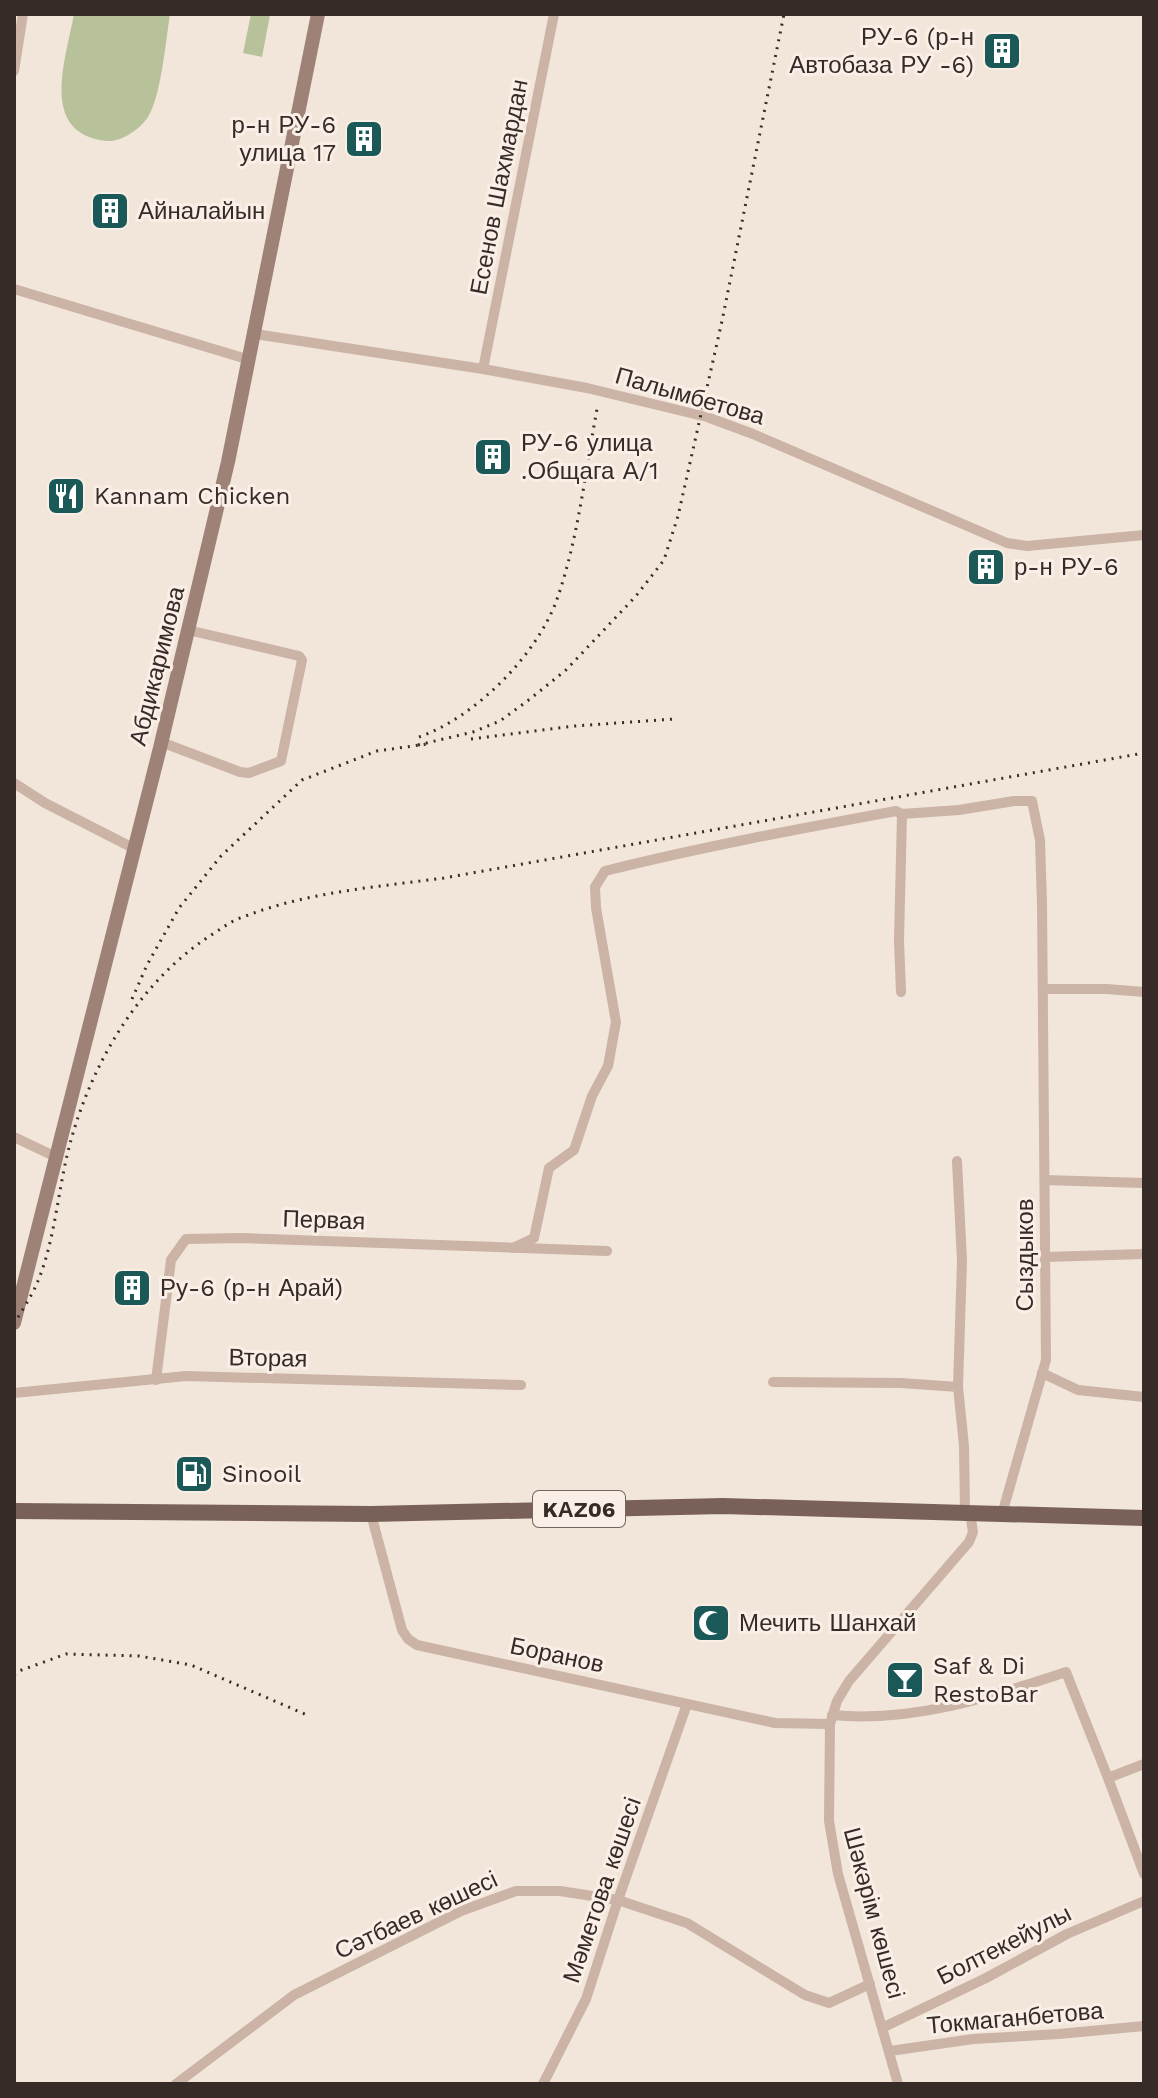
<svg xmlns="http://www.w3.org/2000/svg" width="1158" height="2098" viewBox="0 0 1158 2098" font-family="'Work Sans',sans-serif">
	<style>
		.green { fill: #b8c29a }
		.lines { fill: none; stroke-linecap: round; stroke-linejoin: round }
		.minor { stroke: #cbb3a6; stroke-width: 10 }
		.secondary { stroke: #9f8277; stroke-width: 14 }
		.primary { stroke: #796058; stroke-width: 16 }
		.rail { stroke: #372b27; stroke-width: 3; stroke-dasharray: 2 6; stroke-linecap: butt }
		.labels { text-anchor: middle; stroke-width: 6; stroke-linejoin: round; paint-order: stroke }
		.shield { fill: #faefe7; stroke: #726661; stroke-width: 2 }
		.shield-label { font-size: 22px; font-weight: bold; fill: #372b27 }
		.poi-label { font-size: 24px; fill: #372b27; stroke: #faefe7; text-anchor: start }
		.street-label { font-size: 24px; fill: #372b27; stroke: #faefe7 }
	</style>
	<rect width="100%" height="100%" fill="#f2e5da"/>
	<g class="green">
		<path d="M74 14H170C166 39 161 97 148 117 140 129 122 142 107 141 38 134 66 59 74 14Z"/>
		<polygon points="251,14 270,15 262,57 243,53"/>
	</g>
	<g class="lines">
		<g class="minor">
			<polyline points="14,71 23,14"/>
			<polyline points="14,289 250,360"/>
			<polyline points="255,334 483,369 587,388 707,417 753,434 1007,543 1027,546 1144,535"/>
			<polyline points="483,369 554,14"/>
			<polyline points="161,742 240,772 249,773 281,761 302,660 299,656 188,630"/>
			<polyline points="14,783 45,803 135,849"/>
			<polyline points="1043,989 1107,989 1144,992"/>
			<polyline points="901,992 899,941 902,814 959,810 1014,801 1032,801 1040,840 1042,905 1046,1360 1002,1514"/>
			<polyline points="14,1137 56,1157"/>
			<polyline points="957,1161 962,1261 958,1387"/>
			<polyline points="1045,1180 1144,1183"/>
			<path d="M513 1248 534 1238 549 1168 574 1150 592 1096 608 1066 616 1022 596 908 595 887 605 871C701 847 798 829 896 811L902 814"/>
			<polyline points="1046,1257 1144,1254"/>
			<polyline points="1042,1373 1078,1390 1144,1397"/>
			<polyline points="156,1380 171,1260 186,1239 241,1238 607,1251"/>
			<polyline points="773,1382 901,1383 958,1387 964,1446 965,1513"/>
			<polyline points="14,1393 186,1376 521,1385"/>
			<polyline points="371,1514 402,1630 408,1639 417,1645 775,1723 830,1724"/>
			<path d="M832 1715C912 1723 991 1697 1066 1672L1108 1778"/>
			<polyline points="1144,1764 1108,1778 1144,1874"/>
			<polyline points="884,2027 986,1978 1067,1934 1144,1901"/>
			<polyline points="890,2051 973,2039 1059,2034 1144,2026"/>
			<polyline points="176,2084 294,1995 461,1911 516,1891 560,1891 618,1900 687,1923 805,1995 829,2003 870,1984"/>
			<polyline points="543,2084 586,1999 618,1900 687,1704"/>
			<polyline points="898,2084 838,1874 829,1821 830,1724 837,1701 849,1681 969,1542 973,1532 970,1513"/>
		</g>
		<polyline class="secondary" points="14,1323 160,748 228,462 318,14"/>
		<polyline class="primary" points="14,1511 371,1514 723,1506 1144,1518"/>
		<g class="rail">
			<path d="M419 737C474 718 535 657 556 602 578 541 585 473 597 409"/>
			<polyline points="471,739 575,726 674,719"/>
			<polyline points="418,745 473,732 500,721 530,699 566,670 636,596 664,560 678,516 722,321 784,14"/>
			<polyline points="132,999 147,965 179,908 221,856 302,780 377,751 427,744"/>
			<path d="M14 1324C22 1310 32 1296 38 1281 56 1237 58 1186 71 1140 94 1058 143 977 216 932 225 926 233 920 243 917 307 892 376 887 444 878L1144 753"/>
			<polyline points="14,1675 19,1671 66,1654 139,1656 191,1665 307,1715"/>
		</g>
	</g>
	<defs>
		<symbol id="building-square" viewBox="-11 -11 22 22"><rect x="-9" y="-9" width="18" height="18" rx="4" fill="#1b5958" stroke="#faefe7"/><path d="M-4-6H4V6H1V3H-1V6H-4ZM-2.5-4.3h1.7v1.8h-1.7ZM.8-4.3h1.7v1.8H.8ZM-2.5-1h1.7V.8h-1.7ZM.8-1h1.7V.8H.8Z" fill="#fff"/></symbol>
		<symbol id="restaurant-square" viewBox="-11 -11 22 22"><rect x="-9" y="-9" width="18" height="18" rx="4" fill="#1b5958" stroke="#faefe7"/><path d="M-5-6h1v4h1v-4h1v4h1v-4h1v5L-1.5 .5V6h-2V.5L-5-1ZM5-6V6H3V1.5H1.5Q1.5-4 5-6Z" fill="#fff"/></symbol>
		<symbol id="fuel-square" viewBox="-11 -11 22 22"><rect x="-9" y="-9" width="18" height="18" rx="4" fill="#1b5958" stroke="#faefe7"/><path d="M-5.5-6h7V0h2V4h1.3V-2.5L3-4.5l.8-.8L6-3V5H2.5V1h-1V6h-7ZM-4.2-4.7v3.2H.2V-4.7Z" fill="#fff"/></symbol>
		<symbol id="mosque-square" viewBox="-11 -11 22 22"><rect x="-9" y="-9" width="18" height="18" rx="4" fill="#1b5958" stroke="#faefe7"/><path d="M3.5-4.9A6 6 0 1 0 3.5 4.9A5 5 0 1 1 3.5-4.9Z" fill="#fff"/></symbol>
		<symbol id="bar-square" viewBox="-11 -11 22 22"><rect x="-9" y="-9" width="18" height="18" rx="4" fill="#1b5958" stroke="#faefe7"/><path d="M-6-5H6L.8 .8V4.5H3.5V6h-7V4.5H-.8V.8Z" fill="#fff"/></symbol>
	</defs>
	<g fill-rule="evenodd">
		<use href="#building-square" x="980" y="29" width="44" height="44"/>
		<use href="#building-square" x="342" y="117" width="44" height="44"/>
		<use href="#building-square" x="88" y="189" width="44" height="44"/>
		<use href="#building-square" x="471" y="435" width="44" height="44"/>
		<use href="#restaurant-square" x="44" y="474" width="44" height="44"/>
		<use href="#building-square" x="964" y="545" width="44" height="44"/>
		<use href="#building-square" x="110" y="1266" width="44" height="44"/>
		<use href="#fuel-square" x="172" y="1452" width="44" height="44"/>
		<use href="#mosque-square" x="689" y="1601" width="44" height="44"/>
		<use href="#bar-square" x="883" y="1658" width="44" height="44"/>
	</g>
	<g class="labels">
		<rect class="shield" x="533" y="1491" width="92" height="36" rx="6"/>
		<g class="shield-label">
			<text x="579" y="1517">KАZ06</text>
		</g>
		<g class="poi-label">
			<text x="974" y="45" text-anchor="end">РУ-6 (р-н<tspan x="974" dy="28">Автобаза РУ -6)</tspan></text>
			<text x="336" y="133" text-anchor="end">р-н РУ-6<tspan x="336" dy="28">улица 17</tspan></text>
			<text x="138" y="219">Айналайын</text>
			<text x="521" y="451">РУ-6 улица<tspan x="521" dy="28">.Общага А/1</tspan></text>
			<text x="94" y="504">Kannam Chicken</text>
			<text x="1014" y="575">р-н РУ-6</text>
			<text x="160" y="1296">Ру-6 (р-н Арай)</text>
			<text x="222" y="1482">Sinooil</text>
			<text x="739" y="1631">Мечить Шанхай</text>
			<text x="933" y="1674">Saf &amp; Di<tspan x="933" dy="28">RestoBar</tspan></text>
		</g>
		<g class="street-label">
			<text transform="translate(499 187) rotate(-79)" y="8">Есенов Шахмардан</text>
			<text transform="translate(690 396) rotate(16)" y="8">Палымбетова</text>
			<text transform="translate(157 666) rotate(-76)" y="8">Абдикаримова</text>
			<text transform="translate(324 1220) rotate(2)" y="8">Первая</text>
			<text transform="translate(1025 1255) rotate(-90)" y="8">Сыздыков</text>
			<text transform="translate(268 1358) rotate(1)" y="8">Вторая</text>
			<text transform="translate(557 1655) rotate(12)" y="8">Боранов</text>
			<text transform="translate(602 1890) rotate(-71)" y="8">Мәметова көшесі</text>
			<text transform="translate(874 1913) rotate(75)" y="8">Шәкәрім көшесі</text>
			<text transform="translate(416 1915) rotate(-25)" y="8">Сәтбаев көшесі</text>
			<text transform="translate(1004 1945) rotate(-27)" y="8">Болтекейулы</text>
			<text transform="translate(1015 2018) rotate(-5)" y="8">Токмаганбетова</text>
		</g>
	</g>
	<rect width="1158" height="2098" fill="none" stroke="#372b27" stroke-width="32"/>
</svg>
